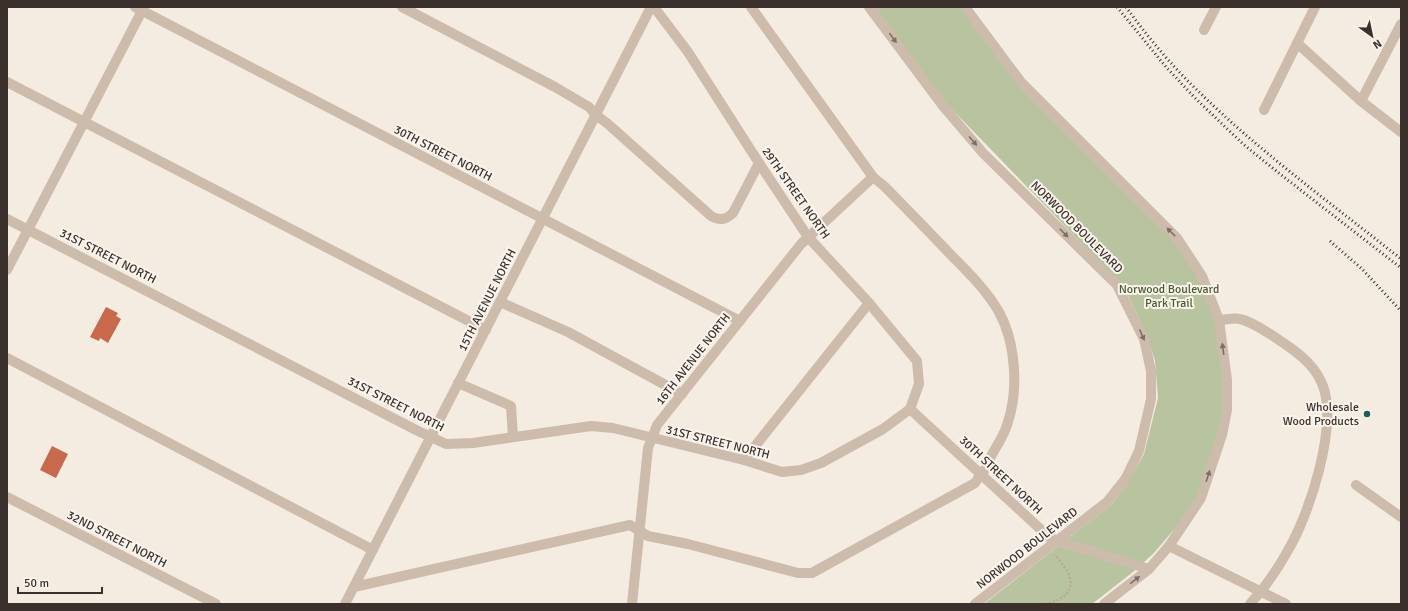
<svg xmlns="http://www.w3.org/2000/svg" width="1408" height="611" viewBox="0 0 1408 611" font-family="Signika,sans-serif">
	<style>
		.green { fill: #b8c4a0 }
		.building { fill: #c8694b }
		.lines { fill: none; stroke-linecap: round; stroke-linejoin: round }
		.path { stroke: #b9a596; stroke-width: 2; stroke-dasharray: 2 2; stroke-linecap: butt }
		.minor { stroke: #cdbbac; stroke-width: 10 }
		.rail { stroke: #3b302b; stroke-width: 3; stroke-dasharray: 1 3; stroke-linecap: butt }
		.oneway { fill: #7d6f65 }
		.poi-dot { fill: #1f5a5e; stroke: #fbf5ee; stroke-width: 1.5 }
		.labels { text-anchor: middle; stroke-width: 4; stroke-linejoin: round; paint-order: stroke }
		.street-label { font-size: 12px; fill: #3b302b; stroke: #fbf5ee }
		.park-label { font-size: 12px; fill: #4a5a2e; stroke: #fbf5ee }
		.poi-label { font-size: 12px; fill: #3b302b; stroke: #fbf5ee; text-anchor: end }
	</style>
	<rect width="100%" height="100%" fill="#f4ebe1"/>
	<polygon class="green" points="875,7 965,7 1021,82 1177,238 1219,320 1227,410 1201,498 1154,553 1133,572 1092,604 984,604 1111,505 1128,483 1144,454 1158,398 1155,361 1146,333 1124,287 944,101"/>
	<g class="building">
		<polygon points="106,307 118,313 116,316 121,319 108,343 100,338 99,341 90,337"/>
		<polygon points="52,446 68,454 56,478 40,470"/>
	</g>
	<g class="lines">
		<path class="path" d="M1041 604C1055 603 1074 596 1070 579 1069 571 1060 561 1055 555"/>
		<g class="minor">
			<polyline points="135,7 740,321"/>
			<path d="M402 7 555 87 589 107 596 115 608 124 711 216C720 221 725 220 733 213L759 163"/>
			<polyline points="654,7 688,52 759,163 808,237 869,303 917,361 919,384 910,409"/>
			<polyline points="869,7 943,106 983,153 1117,285 1144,339 1151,371 1151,399 1139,451 1126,478 1107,502 975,604"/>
			<polyline points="965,7 1021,82 1177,238 1202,276 1219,320 1227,380 1227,410 1222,435 1201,498 1169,546 1149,569 1104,604"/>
			<polyline points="1204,30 1216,7"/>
			<polyline points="1297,43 1361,101 1401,132"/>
			<polyline points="7,82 486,330"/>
			<polyline points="1361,101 1401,24"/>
			<polyline points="1264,110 1315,7"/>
			<polyline points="7,219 418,431 446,444 473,443 591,426 613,428 744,460 782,472 801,470 821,463 883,429 910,409"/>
			<polyline points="7,270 144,7"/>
			<polyline points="500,302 568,332 682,394"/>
			<path d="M1219 320C1225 320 1234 317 1240 319 1254 322 1273 336 1285 344 1301 355 1316 367 1323 386 1338 427 1309 516 1287 552 1280 565 1271 578 1262 590 1258 595 1254 599 1250 604"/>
			<polyline points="7,358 373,550"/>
			<polyline points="458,383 511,406 513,437"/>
			<polyline points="910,409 1049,537 1057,541 1149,569"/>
			<polyline points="744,460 869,303"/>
			<polyline points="1356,485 1401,517"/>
			<polyline points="7,497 216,604"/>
			<polyline points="1169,546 1286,604"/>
			<path d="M354 587 630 525 648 536 688 544 798 573H812L975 483C978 478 980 475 984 471 986 468 987 463 989 460 995 448 1003 438 1007 425 1019 391 1016 343 999 312 987 291 969 273 952 256 930 233 907 209 884 186L873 177 751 7"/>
			<polyline points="345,604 651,7"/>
			<polyline points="632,604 648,448 657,425 801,244 873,177"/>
		</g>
		<g class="rail">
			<polyline points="1117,7 1166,67 1195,98 1243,144 1280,174 1401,268"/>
			<path d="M1126 7C1147 36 1171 65 1197 90 1260 152 1332 204 1401 259"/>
			<polyline points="1330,241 1362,269 1401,311"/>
		</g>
	</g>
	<defs><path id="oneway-solid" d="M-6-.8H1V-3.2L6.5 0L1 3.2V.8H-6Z"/></defs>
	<g class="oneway">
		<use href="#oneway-solid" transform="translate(893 38) rotate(54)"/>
		<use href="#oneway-solid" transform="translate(973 141) rotate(49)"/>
		<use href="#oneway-solid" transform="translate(1171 232) rotate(-135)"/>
		<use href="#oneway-solid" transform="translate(1064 233) rotate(45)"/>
		<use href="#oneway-solid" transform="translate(1142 335) rotate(66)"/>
		<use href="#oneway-solid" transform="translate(1223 349) rotate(-98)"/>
		<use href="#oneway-solid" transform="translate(1208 476) rotate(-72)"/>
		<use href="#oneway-solid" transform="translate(1135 580) rotate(-37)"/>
	</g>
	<circle class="poi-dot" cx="1367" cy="414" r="4"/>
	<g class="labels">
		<g class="street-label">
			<text transform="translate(443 153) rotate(27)" y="4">30TH STREET NORTH</text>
			<text transform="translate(796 193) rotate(55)" y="4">29TH STREET NORTH</text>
			<text transform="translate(1077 227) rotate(45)" y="4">NORWOOD BOULEVARD</text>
			<text transform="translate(108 256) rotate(27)" y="4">31ST STREET NORTH</text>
			<text transform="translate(487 300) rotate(-63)" y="4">15TH AVENUE NORTH</text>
			<text transform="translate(693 359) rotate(-52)" y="4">16TH AVENUE NORTH</text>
			<text transform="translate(396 404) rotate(27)" y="4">31ST STREET NORTH</text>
			<text transform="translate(718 442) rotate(14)" y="4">31ST STREET NORTH</text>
			<text transform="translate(1001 475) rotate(43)" y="4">30TH STREET NORTH</text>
			<text transform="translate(117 539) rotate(27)" y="4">32ND STREET NORTH</text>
			<text transform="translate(1027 548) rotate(-38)" y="4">NORWOOD BOULEVARD</text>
		</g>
		<g class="park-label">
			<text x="1169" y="293">Norwood Boulevard<tspan x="1169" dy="14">Park Trail</tspan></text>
		</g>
		<g class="poi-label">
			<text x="1359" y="411">Wholesale<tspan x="1359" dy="14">Wood Products</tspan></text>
		</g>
	</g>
	<rect width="1408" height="611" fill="none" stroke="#3b302b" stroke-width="16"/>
	<g transform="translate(1372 36) rotate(147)" stroke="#fbf5ee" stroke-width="3" paint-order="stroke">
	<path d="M0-3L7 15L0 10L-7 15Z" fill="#3b302b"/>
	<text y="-6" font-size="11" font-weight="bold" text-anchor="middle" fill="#3b302b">N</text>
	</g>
	<path d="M18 587v6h84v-6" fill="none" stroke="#3b302b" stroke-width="2"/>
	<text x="24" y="587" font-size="12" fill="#3b302b" stroke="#fbf5ee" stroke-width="3" paint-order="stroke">50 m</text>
</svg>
